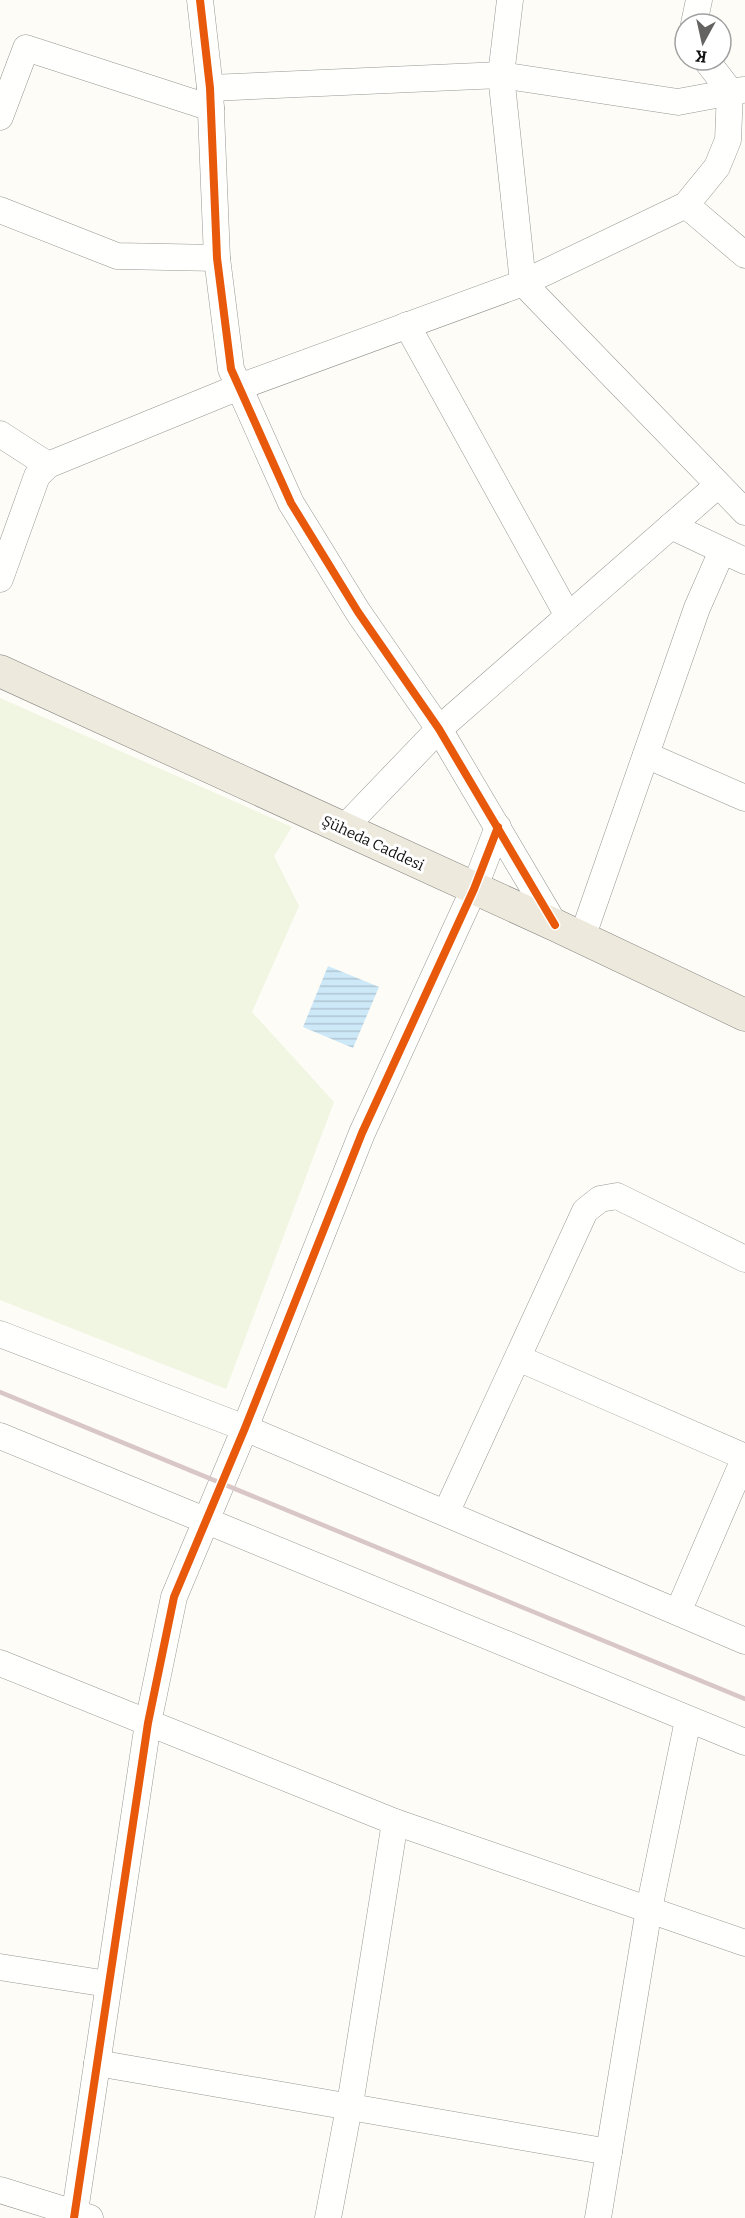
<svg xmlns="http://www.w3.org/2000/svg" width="745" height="2218" viewBox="0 0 745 2218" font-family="Bitter,serif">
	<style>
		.pitch { fill: #f0f6e1 }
		.water { fill: url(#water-rules) }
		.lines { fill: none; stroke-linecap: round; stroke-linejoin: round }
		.minor-casing { stroke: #979795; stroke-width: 27 }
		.major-casing { stroke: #858482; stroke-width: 33 }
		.minor { stroke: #fffffe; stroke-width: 26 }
		.major { stroke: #ede9dc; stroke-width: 32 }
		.rail { stroke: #d9c6c7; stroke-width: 4.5 }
		.cycleway-casing { stroke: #fff; stroke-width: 11 }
		.cycleway { stroke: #e8590c; stroke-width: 8 }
		.labels { text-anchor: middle; stroke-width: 6; stroke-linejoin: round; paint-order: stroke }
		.street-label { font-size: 15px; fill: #111; stroke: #fff }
	</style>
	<defs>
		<pattern id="water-rules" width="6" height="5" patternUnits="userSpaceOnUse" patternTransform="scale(1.5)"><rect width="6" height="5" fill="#cde8f7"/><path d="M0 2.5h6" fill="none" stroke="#afc6d3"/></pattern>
	</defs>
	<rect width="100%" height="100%" fill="#fdfcf7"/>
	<polygon class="pitch" points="0,698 292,827 274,856 299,906 252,1012 334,1102 226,1389 0,1300"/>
	<polygon class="water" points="328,966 379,987 353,1048 303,1027"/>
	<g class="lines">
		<defs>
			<g id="minor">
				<polyline points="200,0 210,88 217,258 231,369 291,503 358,612 439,729 555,925"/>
				<polyline points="510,0 501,75 523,283 745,512"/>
				<polyline points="694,24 699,0"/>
				<polyline points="210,88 501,75 678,102 743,90"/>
				<polyline points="0,117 26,48 211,108"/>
				<polyline points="686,205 745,255"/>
				<polyline points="0,210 117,256 217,258"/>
				<polyline points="407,325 568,616"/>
				<polyline points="0,434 48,465"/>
				<polyline points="671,526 745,561"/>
				<polyline points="0,579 37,476 48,465 239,387 523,283 686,205 717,167 728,140 730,91 706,60"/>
				<polyline points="646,755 745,798"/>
				<polyline points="343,829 439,729 718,485"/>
				<polyline points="582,938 697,608 722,551"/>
				<polyline points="0,1334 245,1428 745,1641"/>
				<polyline points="518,1358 745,1457"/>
				<polyline points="0,1436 745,1742"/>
				<polyline points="446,1513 585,1211 600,1199 617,1196 745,1259"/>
				<polyline points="678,1612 745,1457"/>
				<polyline points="0,1663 395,1822 745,1943"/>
				<polyline points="0,1967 108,1984"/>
				<polyline points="97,2063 609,2152"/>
				<polyline points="0,2190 90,2218"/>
				<polyline points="74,2218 148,1723 174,1597 245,1428 362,1133 474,889 498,827"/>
				<polyline points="328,2218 352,2092 395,1822"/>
				<polyline points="598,2218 649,1909 688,1720"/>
			</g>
			<polyline id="major" points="0,671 555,925 745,1015"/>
		</defs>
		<use href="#minor" class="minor-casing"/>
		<use href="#major" class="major-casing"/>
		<use href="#minor" class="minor"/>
		<use href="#major" class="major"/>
		<polyline class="rail" points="0,1392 745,1699"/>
		<defs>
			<g id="cycleway">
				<polyline points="200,0 210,88 217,258 231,369 291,503 358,612 439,729 555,925"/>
				<polyline points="74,2218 148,1723 174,1597 245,1428 362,1133 474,889 498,827"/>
			</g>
		</defs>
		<use href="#cycleway" class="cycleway-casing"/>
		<use href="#cycleway" class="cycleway"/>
	</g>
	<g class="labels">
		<g class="street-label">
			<text transform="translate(373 843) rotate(25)" y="5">Şüheda Caddesi</text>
		</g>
	</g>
	<g transform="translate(703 42) rotate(188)"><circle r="28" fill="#ffffff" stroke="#a0a0a0" stroke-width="1.5"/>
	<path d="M0-4.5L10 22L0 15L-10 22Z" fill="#646362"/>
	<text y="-9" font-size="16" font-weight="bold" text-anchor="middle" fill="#111111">K</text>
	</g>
</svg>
